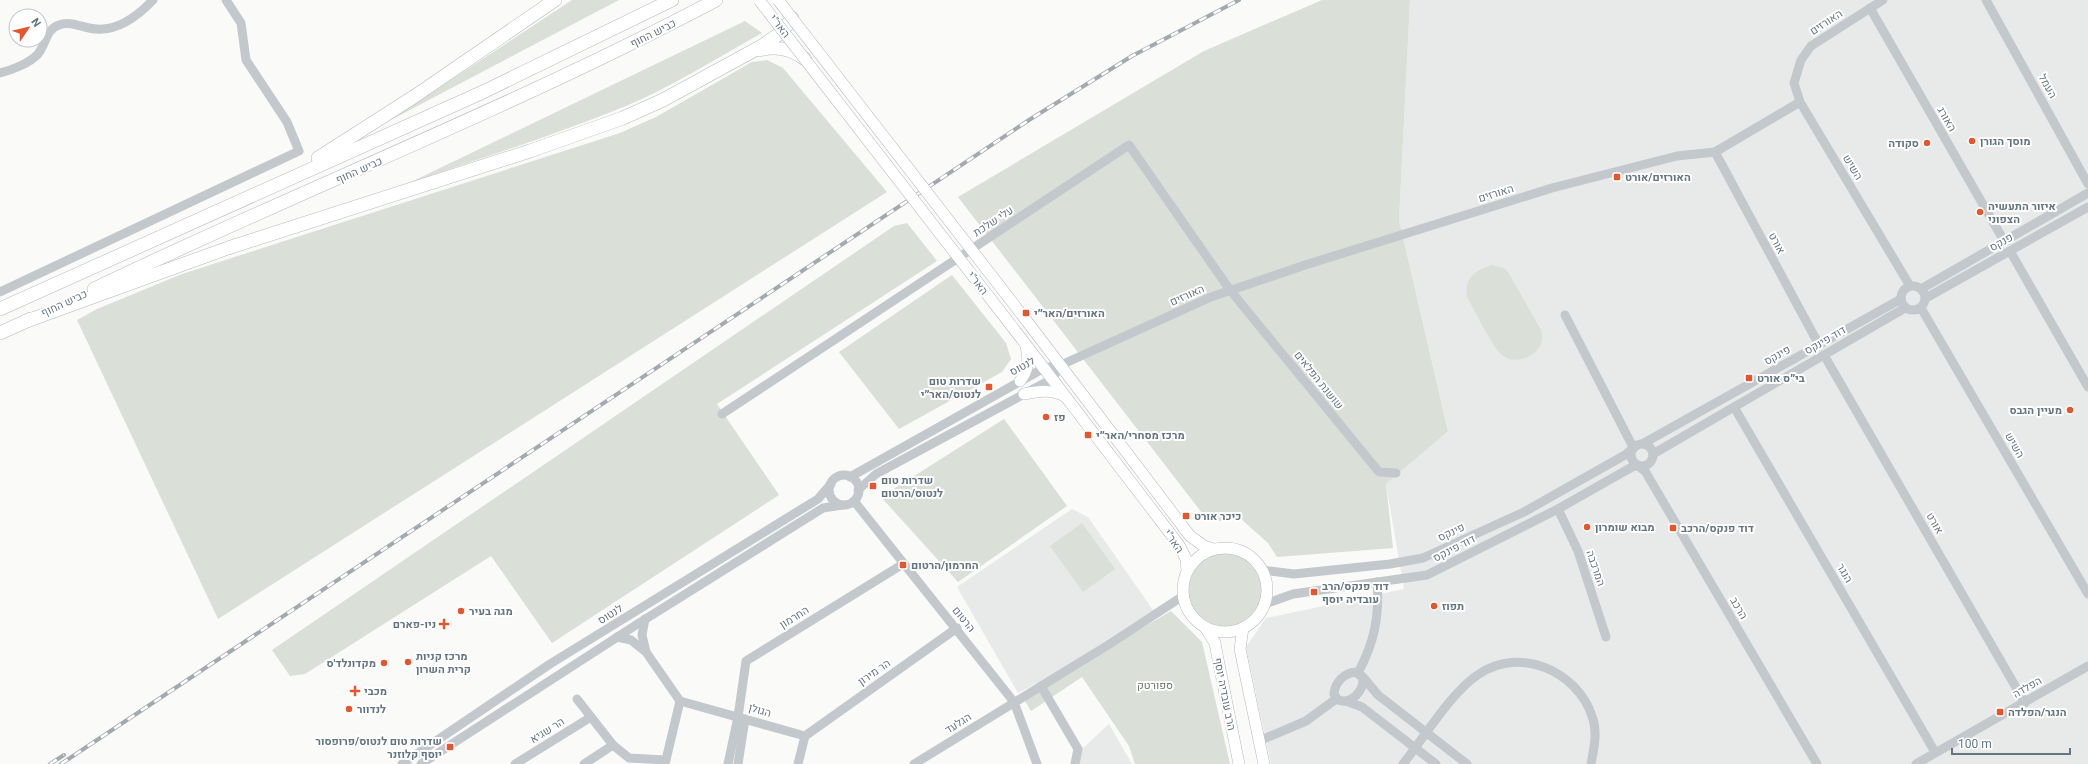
<svg xmlns="http://www.w3.org/2000/svg" width="2088" height="764" viewBox="0 0 2088 764" font-family="Roboto,Heebo,sans-serif">
	<style>
		.built { fill: #e8e9e9 }
		.green { fill: #dadfd7 }
		.lines { fill: none; stroke-linecap: round; stroke-linejoin: round }
		.major-casing { stroke: #b5babe; stroke-width: 12 }
		.highway-casing { stroke: #b4b9bd; stroke-width: 14 }
		.minor { stroke: #c3c8cc; stroke-width: 9 }
		.major { stroke: #fff; stroke-width: 11 }
		.highway { stroke: #fff; stroke-width: 13 }
		.rail-casing { stroke: #a2aab0; stroke-width: 4 }
		.rail { stroke: #fff; stroke-width: 2.5; stroke-dasharray: 8; stroke-linecap: butt }
		.major-bridge-casing { stroke: #b5babe; stroke-width: 12; stroke-linecap: butt }
		.major-bridge { stroke: #fff; stroke-width: 11 }
		.poi-dot { fill: #e4572e; stroke: #fff; stroke-width: 1.5 }
		.labels { text-anchor: middle; stroke-width: 4; stroke-linejoin: round; paint-order: stroke }
		.street-label { font-size: 11px; fill: #657683; stroke: #fff }
		.poi-label { font-size: 11px; font-weight: bold; fill: #657683; stroke: #fff; text-anchor: start }
		.park-label { font-size: 11px; fill: #687a64; stroke: #fff }
	</style>
	<rect width="100%" height="100%" fill="#fafaf8"/>
	<g class="built">
		<polygon points="1410,0 2088,0 2088,764 1271,764 1246,647 1266,618 1404,589 1386,484 1448,430 1399,220"/>
		<polygon points="1072,509 1088,517 1153,610 1056,673 1018,693 957,587"/>
		<polygon points="1109,724 1132,764 1079,764 1082,749"/>
	</g>
	<g class="green">
		<polygon points="572,0 619,0 387,122"/>
		<polygon points="1322,0 1410,0 1399,220 1448,431 1386,484 1393,548 1277,557 1268,543 1241,519 1209,522 958,197 1204,51"/>
		<path d="M745 21 762 33C717 58 673 86 626 106 555 135 482 158 409 183Z"/>
		<polygon points="767,60 783,68 887,192 218,619 77,320 97,309 182,274 620,133 656,117 752,62"/>
		<polygon points="907,223 937,261 717,404 779,495 552,643 491,556 305,674 290,676 272,650 894,226"/>
		<path d="M1492 265 1504 268 1508 272 1541 330C1544 340 1541 347 1533 354 1524 360 1511 363 1502 355 1493 348 1474 309 1467 297 1464 278 1475 270 1492 265Z"/>
		<polygon points="952,275 1006,343 1011,359 1002,372 899,429 839,352"/>
		<polygon points="1004,419 1067,506 958,582 881,497"/>
		<polygon points="1082,523 1115,569 1083,592 1050,546"/>
		<circle cx="1224" cy="590" r="38"/>
		<polygon points="1171,611 1202,642 1230,764 1135,764 1129,746 1082,677 1031,711 1023,698"/>
	</g>
	<g class="lines">
		<defs>
			<g id="major">
				<polyline points="1029,324 1190,536 1204,546 1213,549"/>
				<polyline points="1017,333 1179,545 1186,559 1187,570"/>
				<path d="M1020 381C1029 369 1029 360 1026 346"/>
				<path d="M1024 394C1040 391 1052 389 1066 397"/>
				<circle cx="1225" cy="590" r="42"/>
				<polyline points="1205,627 1215,643 1217,654 1239,764"/>
				<polyline points="1243,628 1240,649 1264,764"/>
			</g>
			<g id="highway">
				<path d="M759 50C776 46 790 48 805 59"/>
				<polyline points="318,158 415,96 555,0"/>
				<path d="M94 289C300 190 514 107 716 0"/>
				<polyline points="0,309 483,92 672,0"/>
				<polyline points="24,322 228,248 530,151 623,118 663,100 762,46 782,32 792,18"/>
				<polyline points="0,333 31,319"/>
			</g>
		</defs>
		<use href="#major" class="major-casing"/>
		<use href="#highway" class="highway-casing"/>
		<g class="minor">
			<polyline points="1986,0 2088,184"/>
			<polyline points="1870,8 2004,241"/>
			<path d="M0 73C12 70 30 63 38 54 46 44 46 29 59 25 69 21 79 26 89 28 114 34 136 18 153 0"/>
			<polyline points="1800,102 1910,286"/>
			<polyline points="1715,152 1819,345"/>
			<polyline points="2010,251 2088,387"/>
			<circle cx="1913" cy="298" r="12"/>
			<polyline points="1921,289 2088,193"/>
			<polyline points="0,292 299,151 287,122 246,60 241,23 226,0"/>
			<polyline points="1926,298 2088,207"/>
			<polyline points="1921,308 2088,594"/>
			<polyline points="1565,315 1633,447"/>
			<polyline points="1824,355 2025,703"/>
			<polyline points="1734,407 1935,752"/>
			<polyline points="722,414 1129,145 1230,290 1379,472 1396,473"/>
			<polyline points="1644,443 1901,299"/>
			<circle cx="1642" cy="455" r="11"/>
			<polyline points="1653,454 1905,308"/>
			<polyline points="1638,466 1645,471 1817,764"/>
			<circle cx="844" cy="490" r="15"/>
			<polyline points="850,477 1044,368 1061,365 1211,297 1305,265 1552,188 1677,156 1715,152 1800,102 1794,83 1801,60 1811,46 1883,0"/>
			<polyline points="858,490 876,474 1052,379 1061,365"/>
			<polyline points="854,501 1014,702 1037,764"/>
			<polyline points="1558,509 1578,551 1606,637"/>
			<polyline points="1262,570 1294,574 1390,564 1423,558 1524,512 1625,455 1631,450"/>
			<polyline points="1265,604 1293,594 1427,575 1558,509 1632,467 1637,465"/>
			<polyline points="645,619 642,635 646,652"/>
			<polyline points="617,637 631,640 646,652 680,701 805,736 798,764"/>
			<path d="M1356 672 1363 678C1364 691 1351 705 1338 700L1334 694C1335 682 1344 673 1356 672Z"/>
			<path d="M1358 673C1374 643 1380 616 1377 582"/>
			<polyline points="1362,676 1378,695 1467,764"/>
			<polyline points="1041,686 1078,749 1075,764"/>
			<polyline points="577,699 613,745 629,758 666,760"/>
			<polyline points="1346,701 1362,707 1436,764"/>
			<polyline points="805,736 957,628"/>
			<polyline points="1259,741 1306,721 1336,699"/>
			<polyline points="402,764 550,664 818,499 831,484"/>
			<polyline points="421,764 636,625 823,508 842,505"/>
			<polyline points="515,764 591,717"/>
			<polyline points="584,764 613,745"/>
			<polyline points="665,764 680,701"/>
			<polyline points="728,764 738,717 746,661 903,564"/>
			<polyline points="738,764 745,719"/>
			<polyline points="914,764 1108,645 1183,596"/>
			<path d="M1403 764C1423 739 1453 690 1479 674 1520 646 1577 671 1592 716 1598 732 1594 748 1591 764"/>
			<polyline points="1916,764 2088,666"/>
		</g>
		<use href="#major" class="major"/>
		<use href="#highway" class="highway"/>
		<defs>
			<g id="rail">
				<polyline points="50,764 64,755"/>
				<polyline points="61,764 1029,120 1132,56 1239,0"/>
			</g>
		</defs>
		<use href="#rail" class="rail-casing"/>
		<use href="#rail" class="rail"/>
		<defs>
			<g id="major-bridge">
				<polyline points="759,0 1017,333"/>
				<polyline points="778,0 1029,324"/>
			</g>
		</defs>
		<use href="#major-bridge" class="major-bridge-casing"/>
		<use href="#major-bridge" class="major-bridge"/>
	</g>
	<g class="poi-dot">
		<circle cx="1972" cy="141" r="4"/>
		<circle cx="1927" cy="143" r="4"/>
		<rect x="1613" y="173" width="8" height="8" rx="2"/>
		<circle cx="1980" cy="212" r="4"/>
		<rect x="1022" y="309" width="8" height="8" rx="2"/>
		<rect x="1745" y="374" width="8" height="8" rx="2"/>
		<rect x="985" y="383" width="8" height="8" rx="2"/>
		<circle cx="2070" cy="410" r="4"/>
		<circle cx="1046" cy="417" r="4"/>
		<rect x="1084" y="431" width="8" height="8" rx="2"/>
		<rect x="869" y="482" width="8" height="8" rx="2"/>
		<rect x="1182" y="512" width="8" height="8" rx="2"/>
		<circle cx="1587" cy="527" r="4"/>
		<rect x="1669" y="524" width="8" height="8" rx="2"/>
		<rect x="899" y="561" width="8" height="8" rx="2"/>
		<rect x="1310" y="588" width="8" height="8" rx="2"/>
		<circle cx="1434" cy="606" r="4"/>
		<circle cx="461" cy="611" r="4"/>
		<path d="M442 618h4v4h4v4h-4v4h-4v-4h-4v-4h4z"/>
		<circle cx="408" cy="662" r="4"/>
		<circle cx="384" cy="663" r="4"/>
		<path d="M353 685h4v4h4v4h-4v4h-4v-4h-4v-4h4z"/>
		<circle cx="349" cy="709" r="4"/>
		<rect x="1996" y="708" width="8" height="8" rx="2"/>
		<rect x="446" y="743" width="8" height="8" rx="2"/>
	</g>
	<g class="labels">
		<g class="street-label">
			<text transform="translate(1826 22) rotate(-33)" y="4">האורזים</text>
			<text transform="translate(780 26) rotate(52)" y="4">האר"י</text>
			<text transform="translate(653 33) rotate(-27)" y="4">כביש החוף</text>
			<text transform="translate(2048 86) rotate(61)" y="4">העמל</text>
			<text transform="translate(1947 119) rotate(60)" y="4">האורג</text>
			<text transform="translate(1853 167) rotate(59)" y="4">השיש</text>
			<text transform="translate(359 170) rotate(-24)" y="4">כביש החוף</text>
			<text transform="translate(1496 193) rotate(-17)" y="4">האורזים</text>
			<text transform="translate(993 221) rotate(-33)" y="4">עלי שלכת</text>
			<text transform="translate(2001 242) rotate(-29)" y="4">פנקס</text>
			<text transform="translate(1777 243) rotate(62)" y="4">אורט</text>
			<text transform="translate(978 283) rotate(52)" y="4">האר"י</text>
			<text transform="translate(1187 295) rotate(-24)" y="4">האורזים</text>
			<text transform="translate(64 303) rotate(-25)" y="4">כביש החוף</text>
			<text transform="translate(1825 340) rotate(-30)" y="4">דוד פינקס</text>
			<text transform="translate(1777 355) rotate(-29)" y="4">פינקס</text>
			<text transform="translate(1022 366) rotate(-29)" y="4">לנטוס</text>
			<text transform="translate(1319 380) rotate(51)" y="4">שושנת הפלאים</text>
			<text transform="translate(2015 445) rotate(60)" y="4">השיש</text>
			<text transform="translate(1935 523) rotate(60)" y="4">אורט</text>
			<text transform="translate(1451 532) rotate(-25)" y="4">פינקס</text>
			<text transform="translate(1174 541) rotate(56)" y="4">האר"י</text>
			<text transform="translate(1454 548) rotate(-27)" y="4">דוד פינקס</text>
			<text transform="translate(1596 568) rotate(71)" y="4">המרכבה</text>
			<text transform="translate(1845 573) rotate(60)" y="4">הנגר</text>
			<text transform="translate(1739 608) rotate(60)" y="4">הרכב</text>
			<text transform="translate(610 614) rotate(-32)" y="4">לנטוס</text>
			<text transform="translate(794 617) rotate(-32)" y="4">החרמון</text>
			<text transform="translate(964 619) rotate(51)" y="4">הרטום</text>
			<text transform="translate(874 672) rotate(-35)" y="4">הר מירון</text>
			<text transform="translate(2027 687) rotate(-30)" y="4">הפלדה</text>
			<text transform="translate(1225 694) rotate(79)" y="4">הרב עובדיה יוסף</text>
			<text transform="translate(760 710) rotate(16)" y="4">הגולן</text>
			<text transform="translate(958 723) rotate(-32)" y="4">הגלעד</text>
			<text transform="translate(547 730) rotate(-32)" y="4">הר שגיא</text>
		</g>
		<g class="poi-label">
			<text x="1980" y="145">מוסך הגורן</text>
			<text x="1919" y="147" text-anchor="end">סקודה</text>
			<text x="1625" y="181">האורזים/אורט</text>
			<text x="1988" y="210">איזור התעשיה<tspan x="1988" dy="13">הצפוני</tspan></text>
			<text x="1034" y="317">האורזים/האר״י</text>
			<text x="1757" y="382">בי״ס אורט</text>
			<text x="981" y="385" text-anchor="end">שדרות טום<tspan x="981" dy="13">לנטוס/האר״י</tspan></text>
			<text x="2062" y="414" text-anchor="end">מעיין הגבס</text>
			<text x="1054" y="421">פז</text>
			<text x="1096" y="439">מרכז מסחרי/האר״י</text>
			<text x="881" y="484">שדרות טום<tspan x="881" dy="13">לנטוס/הרטום</tspan></text>
			<text x="1194" y="520">כיכר אורט</text>
			<text x="1595" y="531">מבוא שומרון</text>
			<text x="1681" y="532">דוד פנקס/הרכב</text>
			<text x="911" y="569">החרמון/הרטום</text>
			<text x="1322" y="590">דוד פנקס/הרב<tspan x="1322" dy="13">עובדיה יוסף</tspan></text>
			<text x="1442" y="610">תפוז</text>
			<text x="469" y="615">מגה בעיר</text>
			<text x="436" y="628" text-anchor="end">ניו-פארם</text>
			<text x="416" y="660">מרכז קניות<tspan x="416" dy="13">קרית השרון</tspan></text>
			<text x="376" y="667" text-anchor="end">מקדונלד'ס</text>
			<text x="364" y="695">מכבי</text>
			<text x="357" y="713">לנדוור</text>
			<text x="2008" y="716">הנגר/הפלדה</text>
			<text x="442" y="745" text-anchor="end">שדרות טום לנטוס/פרופסור<tspan x="442" dy="13">יוסף קלוזנר</tspan></text>
		</g>
		<g class="park-label">
			<text x="1155" y="689">ספורטק</text>
		</g>
	</g>
	<g transform="translate(28 28) rotate(55)"><circle r="19" fill="#ffffff" stroke="#c1c8cd"/>
	<path d="M0-3L7 15L0 10L-7 15Z" fill="#e4572e"/>
	<text y="-6" font-size="11" font-weight="bold" text-anchor="middle" fill="#657683">N</text>
	</g>
	<path d="M1952 748v6h118v-6" fill="none" stroke="#657683" stroke-width="2"/>
	<text x="1958" y="748" font-size="12" fill="#657683" stroke="#ffffff" stroke-width="3" paint-order="stroke">100 m</text>
</svg>
